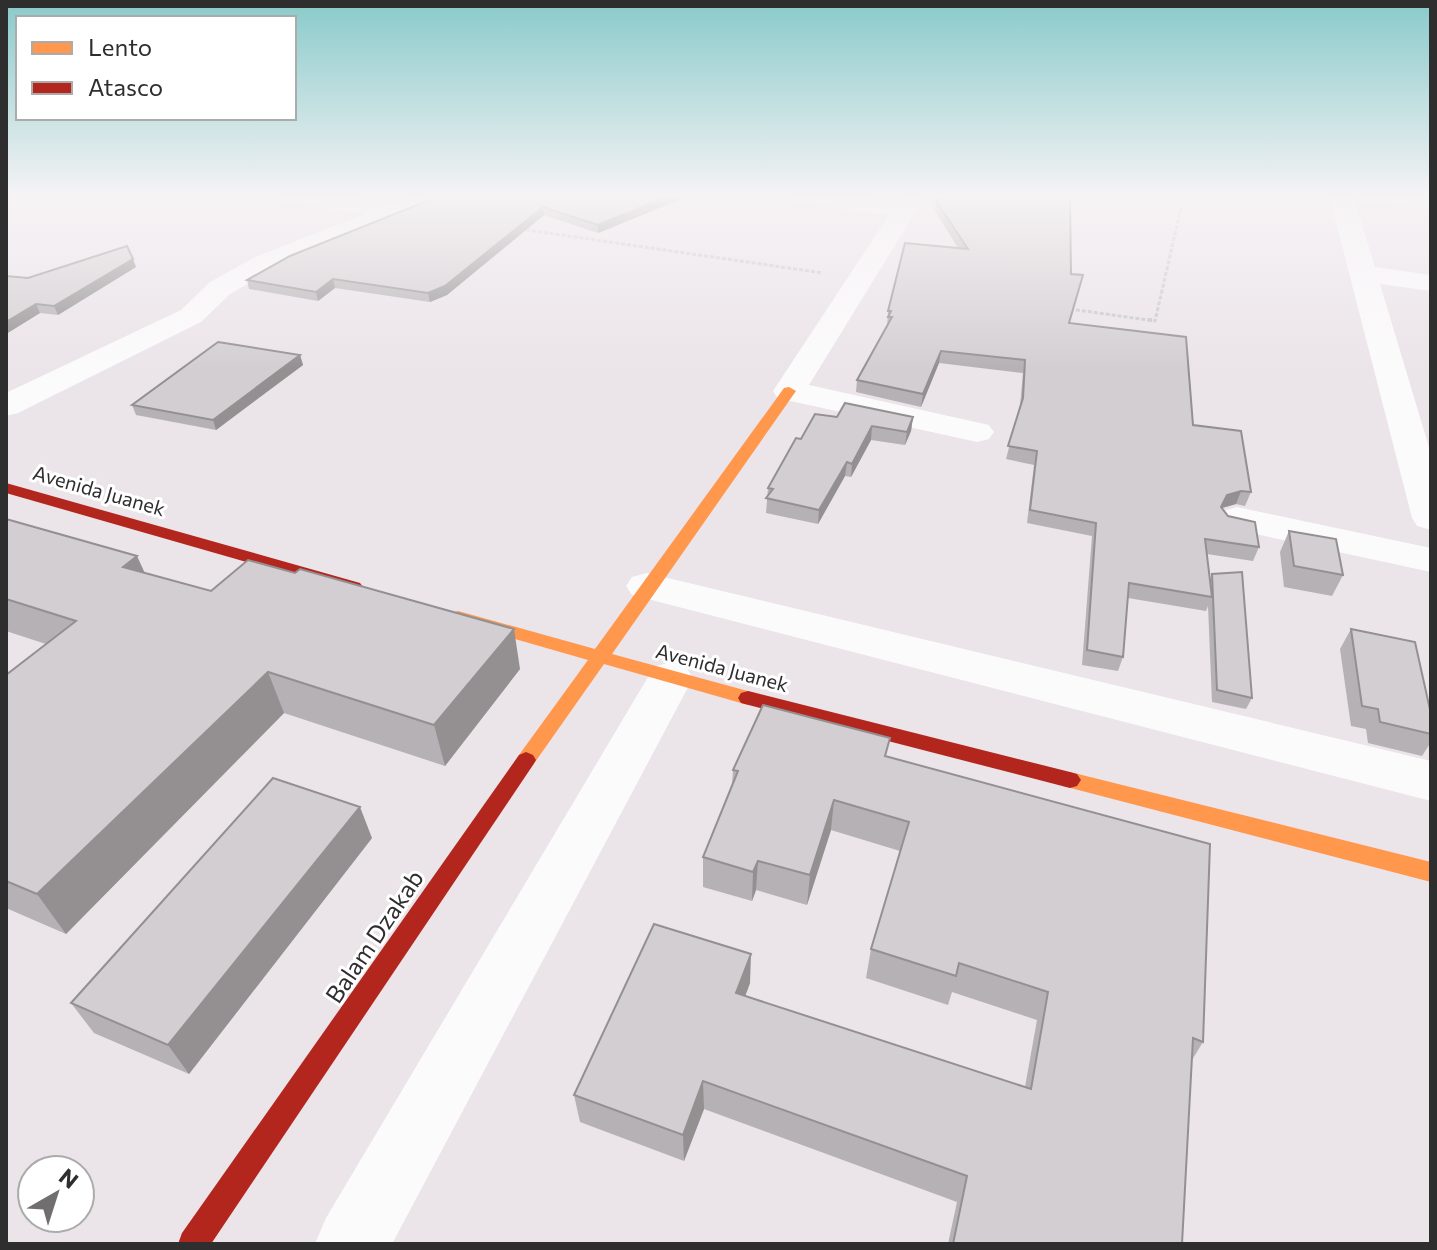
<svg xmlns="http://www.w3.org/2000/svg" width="1437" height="1250" viewBox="0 0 1437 1250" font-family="Commissioner,sans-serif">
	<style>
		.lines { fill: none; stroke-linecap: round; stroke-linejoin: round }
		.path-far1 { stroke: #c8c7c7; stroke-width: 3; stroke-dasharray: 4 2; stroke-linecap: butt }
		.path { stroke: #c8c7c7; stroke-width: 4; stroke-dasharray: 4 3; stroke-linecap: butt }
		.street { fill: #fcfbfc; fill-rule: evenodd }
		.slow { fill: #ff974d; fill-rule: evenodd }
		.jam { fill: #b3261e; fill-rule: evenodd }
		.wall { fill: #b5b1b4 }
		.shaded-wall { fill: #949092 }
		.building { fill: #d3ced1; stroke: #949092; stroke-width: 2 }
		.labels { text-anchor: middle; stroke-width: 6; stroke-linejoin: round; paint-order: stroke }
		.street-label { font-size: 20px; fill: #2e2e2e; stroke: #fff }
		.near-street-label { font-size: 24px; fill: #2e2e2e; stroke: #fff }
	</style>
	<rect width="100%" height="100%" fill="#ebe4e9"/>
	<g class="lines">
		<g class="path-far1">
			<polyline points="520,229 823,273"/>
			<polyline points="1070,309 1155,321 1184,195"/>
		</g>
		<polyline class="path" points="1148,320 1155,320"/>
		<g class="street">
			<polygon points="275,195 335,195 392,203 413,195 446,195 442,200 273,269 230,294 201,322 18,413 6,416 6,393 181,310 210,282 255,257 365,214 287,202 279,200"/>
			<polygon points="786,195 848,195 898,202 902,195 926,195 809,385 989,425 994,432 989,439 977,442 777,398 773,391 889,215 798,202 790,200"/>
			<polygon points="1329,195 1353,195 1375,267 1431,275 1431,291 1380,284 1431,454 1431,530 1417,526 1412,518"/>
			<polygon points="1356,195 1431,195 1431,209 1368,202 1360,200"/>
			<polygon points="1237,507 1431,548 1431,572 1223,527 1218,519 1223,511"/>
			<polygon points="647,573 1431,761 1431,801 632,595 626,586 632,577"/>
			<polygon points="670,662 686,667 693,678 392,1244 315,1244 326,1218 654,667"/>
		</g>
		<g class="slow">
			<polygon points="789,387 796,391 612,654 755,693 758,698 755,703 748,705 604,664 533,765 526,768 519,765 516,760 519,755 588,660 452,621 449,617 452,613 458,611 595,649 784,388"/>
			<polygon points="1070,772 1431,862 1431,882 1063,786 1059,780 1063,774"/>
		</g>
		<g class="jam">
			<polygon points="6,483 360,583 363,587 354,592 348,591 6,493"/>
			<polygon points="748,691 1070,772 1077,774 1081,780 1077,786 1070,788 741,703 738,698 741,693"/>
			<polygon points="526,752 533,755 536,760 533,765 211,1244 178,1244 182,1233 519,755"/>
		</g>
	</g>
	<g class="wall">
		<polygon points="442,195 691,195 598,233 544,215 447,295 430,302 335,288 318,301 249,289 247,280"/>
		<polygon points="936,201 1070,323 1193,425 1251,492 1245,506 1236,504 1222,508 1228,516 1259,547 1253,561 1207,554 1210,579 1212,574 1252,698 1246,709 1212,702 1208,606 1206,611 1128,598 1123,657 1118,671 1082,665 1092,536 1027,523 1034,465 1006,459 1020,406 1023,373 939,363 921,407 856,392 857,380 887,327 888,311 958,248 935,211"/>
		<polygon points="136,267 58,315 40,313 6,334 6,276 28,278"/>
		<polygon points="300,355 303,365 216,430 136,415 132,405"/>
		<polygon points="837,417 913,417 911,431 905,445 871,440 851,477 845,476 818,524 766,513 768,488 801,439"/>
		<polygon points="6,519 145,573 211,591 520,669 445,766 284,713 66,934 6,908 6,675 46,644 6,631"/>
		<polygon points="1289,531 1343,575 1332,596 1284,587 1280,552"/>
		<polygon points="1351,629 1431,714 1431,742 1422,756 1368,743 1366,729 1351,726 1340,649"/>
		<polygon points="888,756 1203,1042 1192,1060 1182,1244 948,1244 957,1202 704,1109 684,1161 580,1122 574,1095 750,983 745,996 1025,1087 1037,1020 952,992 948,1005 866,978 871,949 900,851 831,830 807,905 756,890 752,901 703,887 703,857 732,785 733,770"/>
		<polygon points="372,838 189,1074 94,1033 71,1003"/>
	</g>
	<g class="shaded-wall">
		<polygon points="671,195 691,195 598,233 598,225"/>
		<polygon points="543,207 544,215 447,295 430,302 428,293"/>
		<polygon points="133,259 136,267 58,315 54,306"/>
		<polygon points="333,279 335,288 318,301 316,292"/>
		<polygon points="36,304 40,313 6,334 6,322"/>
		<polygon points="941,351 939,363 921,407 923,394"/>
		<polygon points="300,355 303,365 216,430 213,420"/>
		<polygon points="913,417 911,431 905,445 907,432"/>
		<polygon points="872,426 871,440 851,477 852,464"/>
		<polygon points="847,462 845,476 818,524 819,510"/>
		<polygon points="1241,491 1236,504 1222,508 1221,507 1227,495"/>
		<polygon points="137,556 155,595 123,567"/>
		<polygon points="514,629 520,669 445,766 434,725"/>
		<polygon points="268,672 284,713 66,934 37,894"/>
		<polygon points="834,800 831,830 807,905 810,875"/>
		<polygon points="360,807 372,838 189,1074 168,1045"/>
		<polygon points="758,861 756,890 752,901 753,872"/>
		<polygon points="751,954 750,983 736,1021 736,993"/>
		<polygon points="703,1081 704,1109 684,1161 683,1135"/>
	</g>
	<g class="building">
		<polygon points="442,195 671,195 598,225 543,207 445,286 428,293 333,279 316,292 247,280 290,256"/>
		<polygon points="945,195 1070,195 1071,274 1083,275 1069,323 1186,337 1193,425 1241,431 1251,492 1241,491 1227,495 1221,507 1228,516 1255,522 1259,547 1205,539 1212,597 1129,583 1123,657 1087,650 1096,523 1030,510 1037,451 1008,446 1023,398 1025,360 941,351 923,394 857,380 892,317 888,317 891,311 888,311 905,243 968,249 936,201"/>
		<polygon points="127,246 133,259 54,306 36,304 6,322 6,276 28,278"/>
		<polygon points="218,342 300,355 213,420 132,405"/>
		<polygon points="845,403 913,417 907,432 872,426 852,464 847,462 819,510 766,498 773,489 768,488 796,438 801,439 815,414 837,417"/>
		<polygon points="6,519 137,556 123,567 211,591 248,560 295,573 300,569 514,629 434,725 268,672 37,894 6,881 6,675 76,621 6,599"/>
		<polygon points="1289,531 1336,539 1343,575 1294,566"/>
		<polygon points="1242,572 1252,698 1217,690 1212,574"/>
		<polygon points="1351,629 1415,642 1431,714 1431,734 1380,722 1378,709 1362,706"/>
		<polygon points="763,705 890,738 885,756 1210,844 1203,1042 1193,1038 1182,1244 953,1244 967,1176 703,1081 683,1135 574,1095 654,924 751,954 736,993 1031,1089 1048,992 959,963 956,976 871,949 909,822 834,800 810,875 758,861 753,872 703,857 738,771 733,770"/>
		<polygon points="273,778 360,807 168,1045 71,1003"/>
	</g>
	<linearGradient id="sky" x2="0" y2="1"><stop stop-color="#89caca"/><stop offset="0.53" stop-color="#f6f3f5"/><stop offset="1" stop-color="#f6f3f5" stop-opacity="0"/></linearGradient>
	<rect width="1437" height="370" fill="url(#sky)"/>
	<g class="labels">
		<g class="street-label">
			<text transform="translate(99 491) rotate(16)" y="7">Avenida Juanek</text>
			<text transform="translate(722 668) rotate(15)" y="7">Avenida Juanek</text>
		</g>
		<g class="near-street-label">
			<text transform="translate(375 937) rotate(-56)" y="8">Balam Dzakab</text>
		</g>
	</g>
	<rect width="1437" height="1250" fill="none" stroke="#2e2e2e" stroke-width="16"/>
	<rect x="16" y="16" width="280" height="104" fill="#ffffff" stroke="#ababab" stroke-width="2"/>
	<rect x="32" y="42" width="40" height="12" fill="#ff974d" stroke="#ababab" stroke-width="2"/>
	<text x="88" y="56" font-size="24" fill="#2e2e2e">Lento</text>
	<rect x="32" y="82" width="40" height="12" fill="#b3261e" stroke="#ababab" stroke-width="2"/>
	<text x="88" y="96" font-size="24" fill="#2e2e2e">Atasco</text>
	<g transform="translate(56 1194) rotate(39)"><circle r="38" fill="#ffffff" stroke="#ababab" stroke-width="2"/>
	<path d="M0-6L14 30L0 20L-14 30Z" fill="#706e6f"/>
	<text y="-12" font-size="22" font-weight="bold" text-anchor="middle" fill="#2e2e2e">N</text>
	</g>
</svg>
